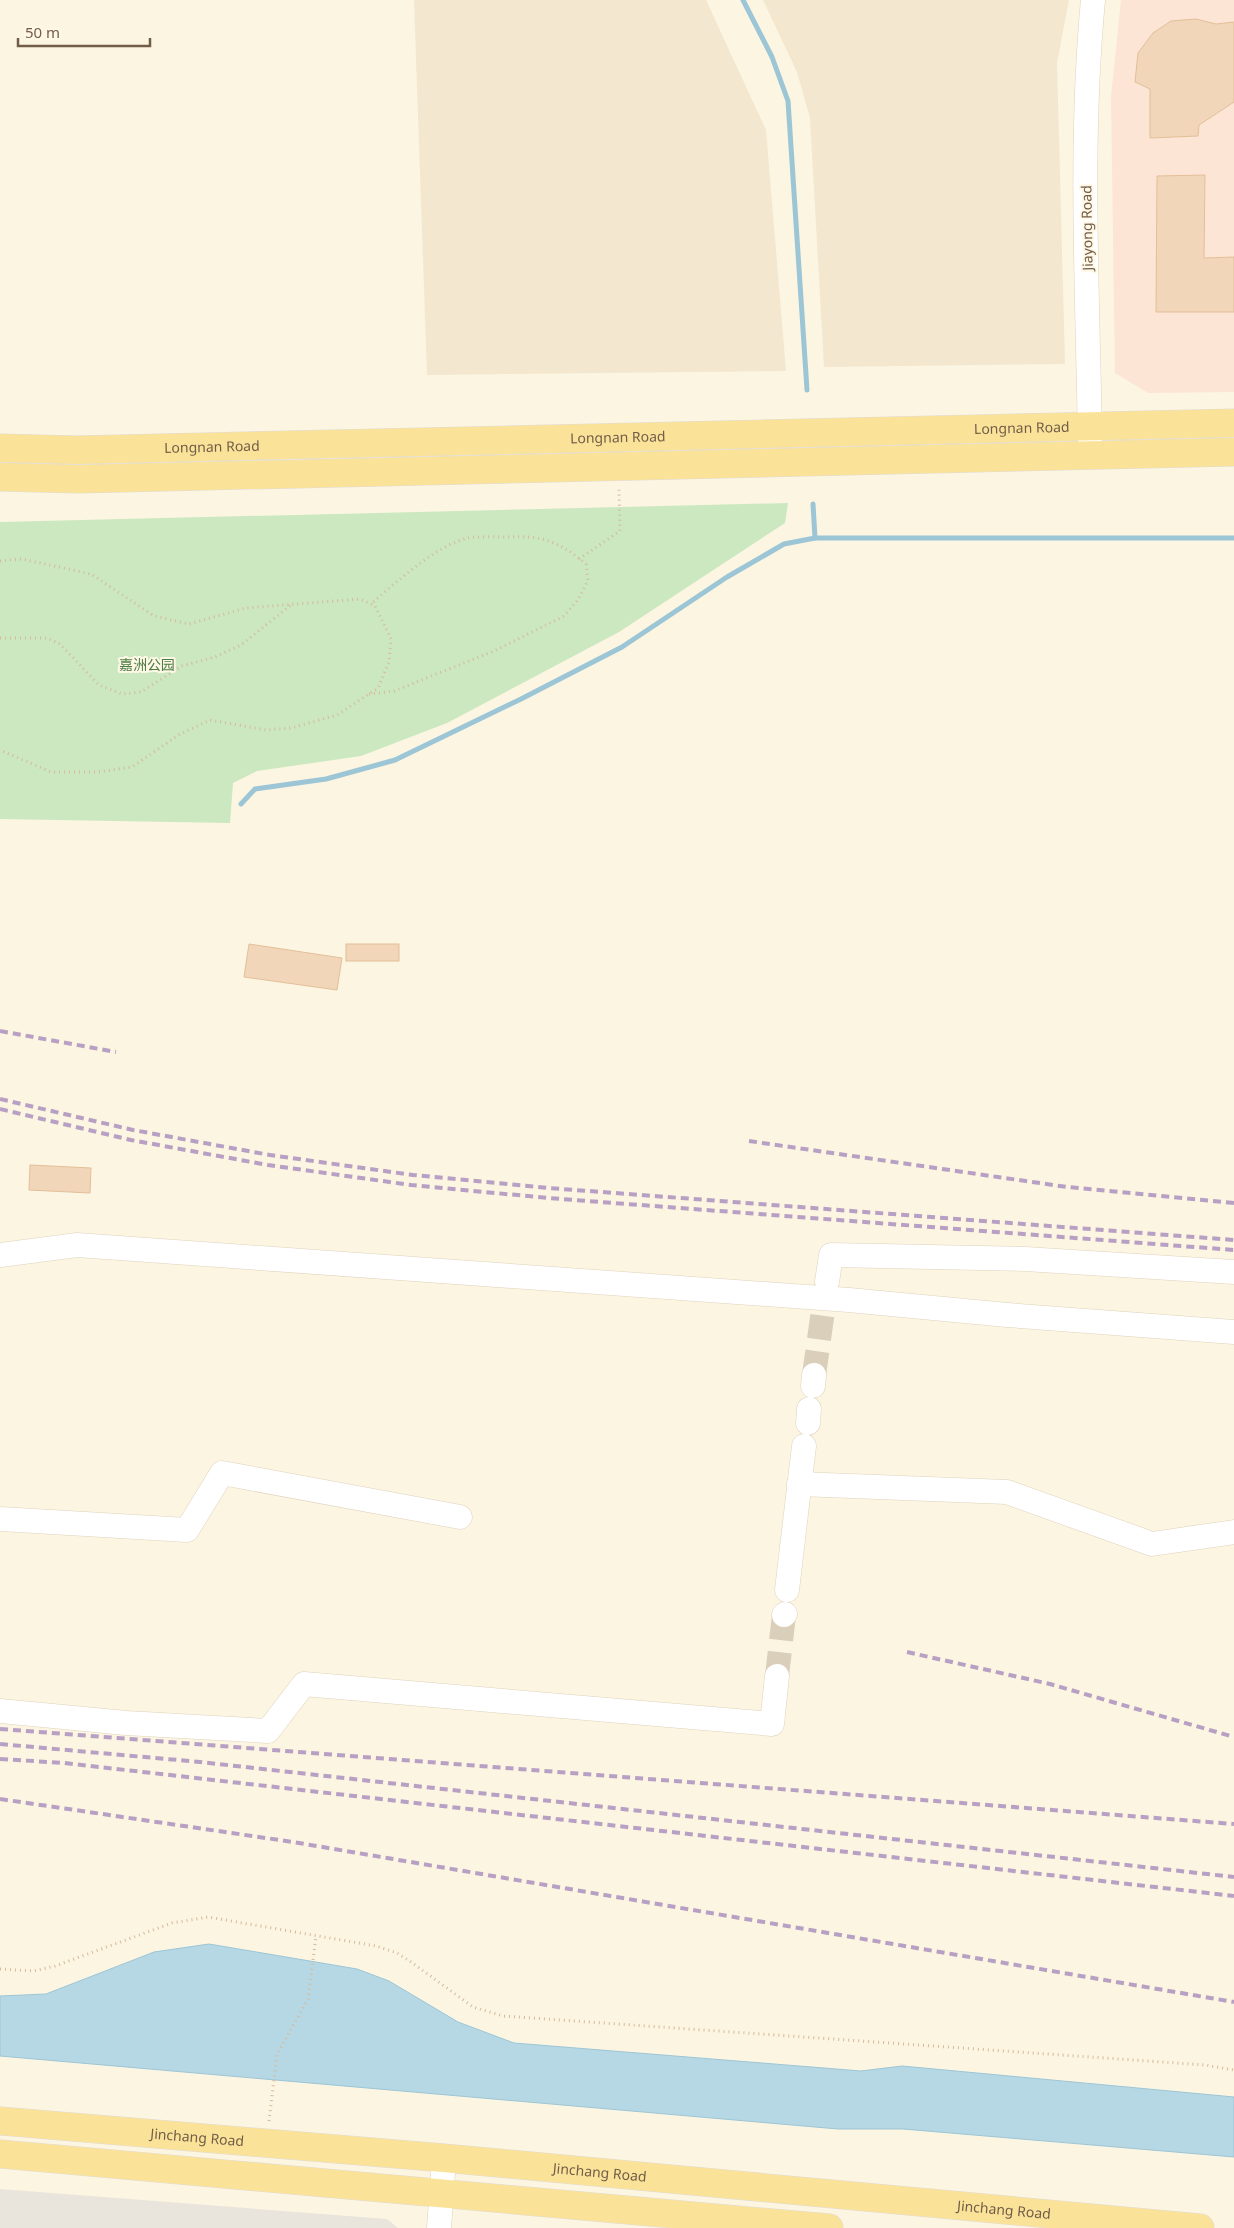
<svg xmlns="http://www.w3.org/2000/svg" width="1234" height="2228" viewBox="0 0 1234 2228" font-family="'Noto Sans','Noto Sans SC',sans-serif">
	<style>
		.residential { fill: #f3e7cf }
		.commercial { fill: #fce5d4 }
		.industrial { fill: #eae5dc }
		.green { fill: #cbe8c0 }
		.water { fill: #b6d8e4; stroke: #9cc5d6 }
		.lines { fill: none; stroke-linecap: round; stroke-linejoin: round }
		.stream { stroke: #9cc5d6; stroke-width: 5 }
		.building { fill: #f1d6b9; stroke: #e3bf99 }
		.minor-tunnel { stroke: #dacfbb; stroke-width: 24; stroke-dasharray: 24 12; stroke-linecap: butt }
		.minor-casing { stroke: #dfd2bd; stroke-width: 25 }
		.major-casing { stroke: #e0dbd7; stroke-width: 29 }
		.path { stroke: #d5ba9c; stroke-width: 3; stroke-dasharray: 1 4; stroke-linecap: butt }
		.minor { stroke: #fff; stroke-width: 24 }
		.major { stroke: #fae399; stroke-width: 28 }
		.rail { stroke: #b8a0c4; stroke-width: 4; stroke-dasharray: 8 5; stroke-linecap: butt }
		.labels { text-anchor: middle; stroke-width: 4; stroke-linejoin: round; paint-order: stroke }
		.street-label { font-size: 14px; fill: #725d48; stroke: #fff8e6 }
		.park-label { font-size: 14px; fill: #4d7d43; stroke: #fff8e6 }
	</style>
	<rect width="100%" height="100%" fill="#fcf5e1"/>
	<g class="residential">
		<polygon points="414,0 706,0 766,130 786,371 427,375"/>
		<polygon points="763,0 1069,0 1057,63 1065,364 824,367 810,118 797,72"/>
	</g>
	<polygon class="commercial" points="1121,0 1234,0 1234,392 1148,393 1115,373 1111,97"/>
	<polygon class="industrial" points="0,2189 387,2219 398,2228 0,2228"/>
	<polygon class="green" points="788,503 785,523 619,632 447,723 361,756 257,771 233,783 230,823 0,819 0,522"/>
	<polygon class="water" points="209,1944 357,1969 389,1981 458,2022 514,2043 861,2071 902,2066 1234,2097 1234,2157 903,2129 838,2129 0,2056 0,1996 46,1994 154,1952"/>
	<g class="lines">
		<g class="stream">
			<polyline points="743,0 772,57 788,101 807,390"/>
			<polyline points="813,504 815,538 1234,538"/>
			<polyline points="241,804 255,789 326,779 395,760 521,699 622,647 727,577 784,544 815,538"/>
		</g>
	</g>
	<g class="building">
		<polygon points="1196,19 1216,24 1234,22 1234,102 1199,125 1198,136 1150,138 1150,89 1135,82 1138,53 1153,33 1171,21"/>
		<polygon points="1205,175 1204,258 1234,257 1234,312 1156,312 1157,176"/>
		<polygon points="249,944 342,958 337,990 244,977"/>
		<rect x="346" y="944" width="53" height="17"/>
		<polygon points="30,1165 91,1168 90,1193 29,1190"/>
	</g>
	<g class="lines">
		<g class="minor-tunnel">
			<polyline points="814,1375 827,1282"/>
			<polyline points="777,1676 784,1615"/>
		</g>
		<defs>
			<g id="minor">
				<path d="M1090 445C1088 297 1079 148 1093 0"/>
				<polyline points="0,1255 77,1245 849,1300 1007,1315 1234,1332"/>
				<polyline points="827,1282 831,1255 1025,1259 1234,1272"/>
				<polyline points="813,1386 814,1375"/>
				<polyline points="808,1423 809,1409"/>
				<polyline points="799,1484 1007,1492 1152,1544 1234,1532"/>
				<polyline points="0,1519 187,1530 222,1473 460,1517"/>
				<polyline points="787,1590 804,1446"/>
				<polyline points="784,1615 785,1614"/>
				<polyline points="0,1711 126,1723 268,1731 304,1684 772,1724 777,1676"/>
				<polyline points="439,2228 444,2158"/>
			</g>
			<g id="major">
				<path id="s1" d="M0 448 77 450 1234 423"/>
				<polyline points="0,477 79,479 1234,452"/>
				<path id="s2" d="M0 2121 444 2158 1200 2228"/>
				<polyline points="0,2154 829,2228"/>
			</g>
		</defs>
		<use href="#minor" class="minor-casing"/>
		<use href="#major" class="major-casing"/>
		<g class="path">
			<polyline points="579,559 620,531 619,488"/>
			<polyline points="0,561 22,559 91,574 154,616 189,624 246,608 360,599 375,606 391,639 389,662 378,688 337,715 291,728 266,730 210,720 180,734 132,767 98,772 51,772 0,750"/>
			<polyline points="0,638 47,638 60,644 99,685 122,694 141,692 182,666 215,657 241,645 291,605"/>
			<path d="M369 694 394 691 494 651 564 616 578 600 588 580 586 564C558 541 542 535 506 537 494 537 480 536 468 538 437 545 395 583 371 604"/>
			<polyline points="0,1969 34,1971 55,1966 172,1923 208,1917 376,1946 397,1953 411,1962 473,2007 503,2016 1205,2065 1234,2070"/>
			<polyline points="269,2121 277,2054 308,1999 316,1936"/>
		</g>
		<use href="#minor" class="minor"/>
		<use href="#major" class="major"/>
		<g class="rail">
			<polyline points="0,1031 116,1052"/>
			<polyline points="0,1099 133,1130 270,1155 413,1175 549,1188 1234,1240"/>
			<polyline points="0,1109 131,1140 268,1165 411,1185 548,1198 1234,1250"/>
			<polyline points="749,1141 1067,1187 1234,1203"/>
			<polyline points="907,1652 1050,1684 1234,1737"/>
			<polyline points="0,1729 1234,1824"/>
			<polyline points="0,1744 200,1762 1234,1877"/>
			<polyline points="0,1759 64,1763 1234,1896"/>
			<polyline points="0,1799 293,1842 1234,2002"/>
		</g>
	</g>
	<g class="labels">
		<g class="street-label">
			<text transform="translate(1087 228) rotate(-91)" y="5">Jiayong Road</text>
			<text dy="5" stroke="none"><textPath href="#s1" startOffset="1022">Longnan Road</textPath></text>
			<text dy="5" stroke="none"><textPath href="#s1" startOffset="618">Longnan Road</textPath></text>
			<text dy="5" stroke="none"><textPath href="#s1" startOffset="212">Longnan Road</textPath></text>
			<text dy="5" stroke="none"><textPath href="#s2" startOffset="198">Jinchang Road</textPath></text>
			<text dy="5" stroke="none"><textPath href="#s2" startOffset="602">Jinchang Road</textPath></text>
			<text dy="5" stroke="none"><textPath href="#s2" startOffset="1008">Jinchang Road</textPath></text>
		</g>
		<g class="park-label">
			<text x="147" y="670">嘉洲公园</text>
		</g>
	</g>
	<path d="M18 38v8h132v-8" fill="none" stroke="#725d48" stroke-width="2.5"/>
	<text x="25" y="38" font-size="15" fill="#725d48" stroke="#fff8e6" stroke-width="4" paint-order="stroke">50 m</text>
</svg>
